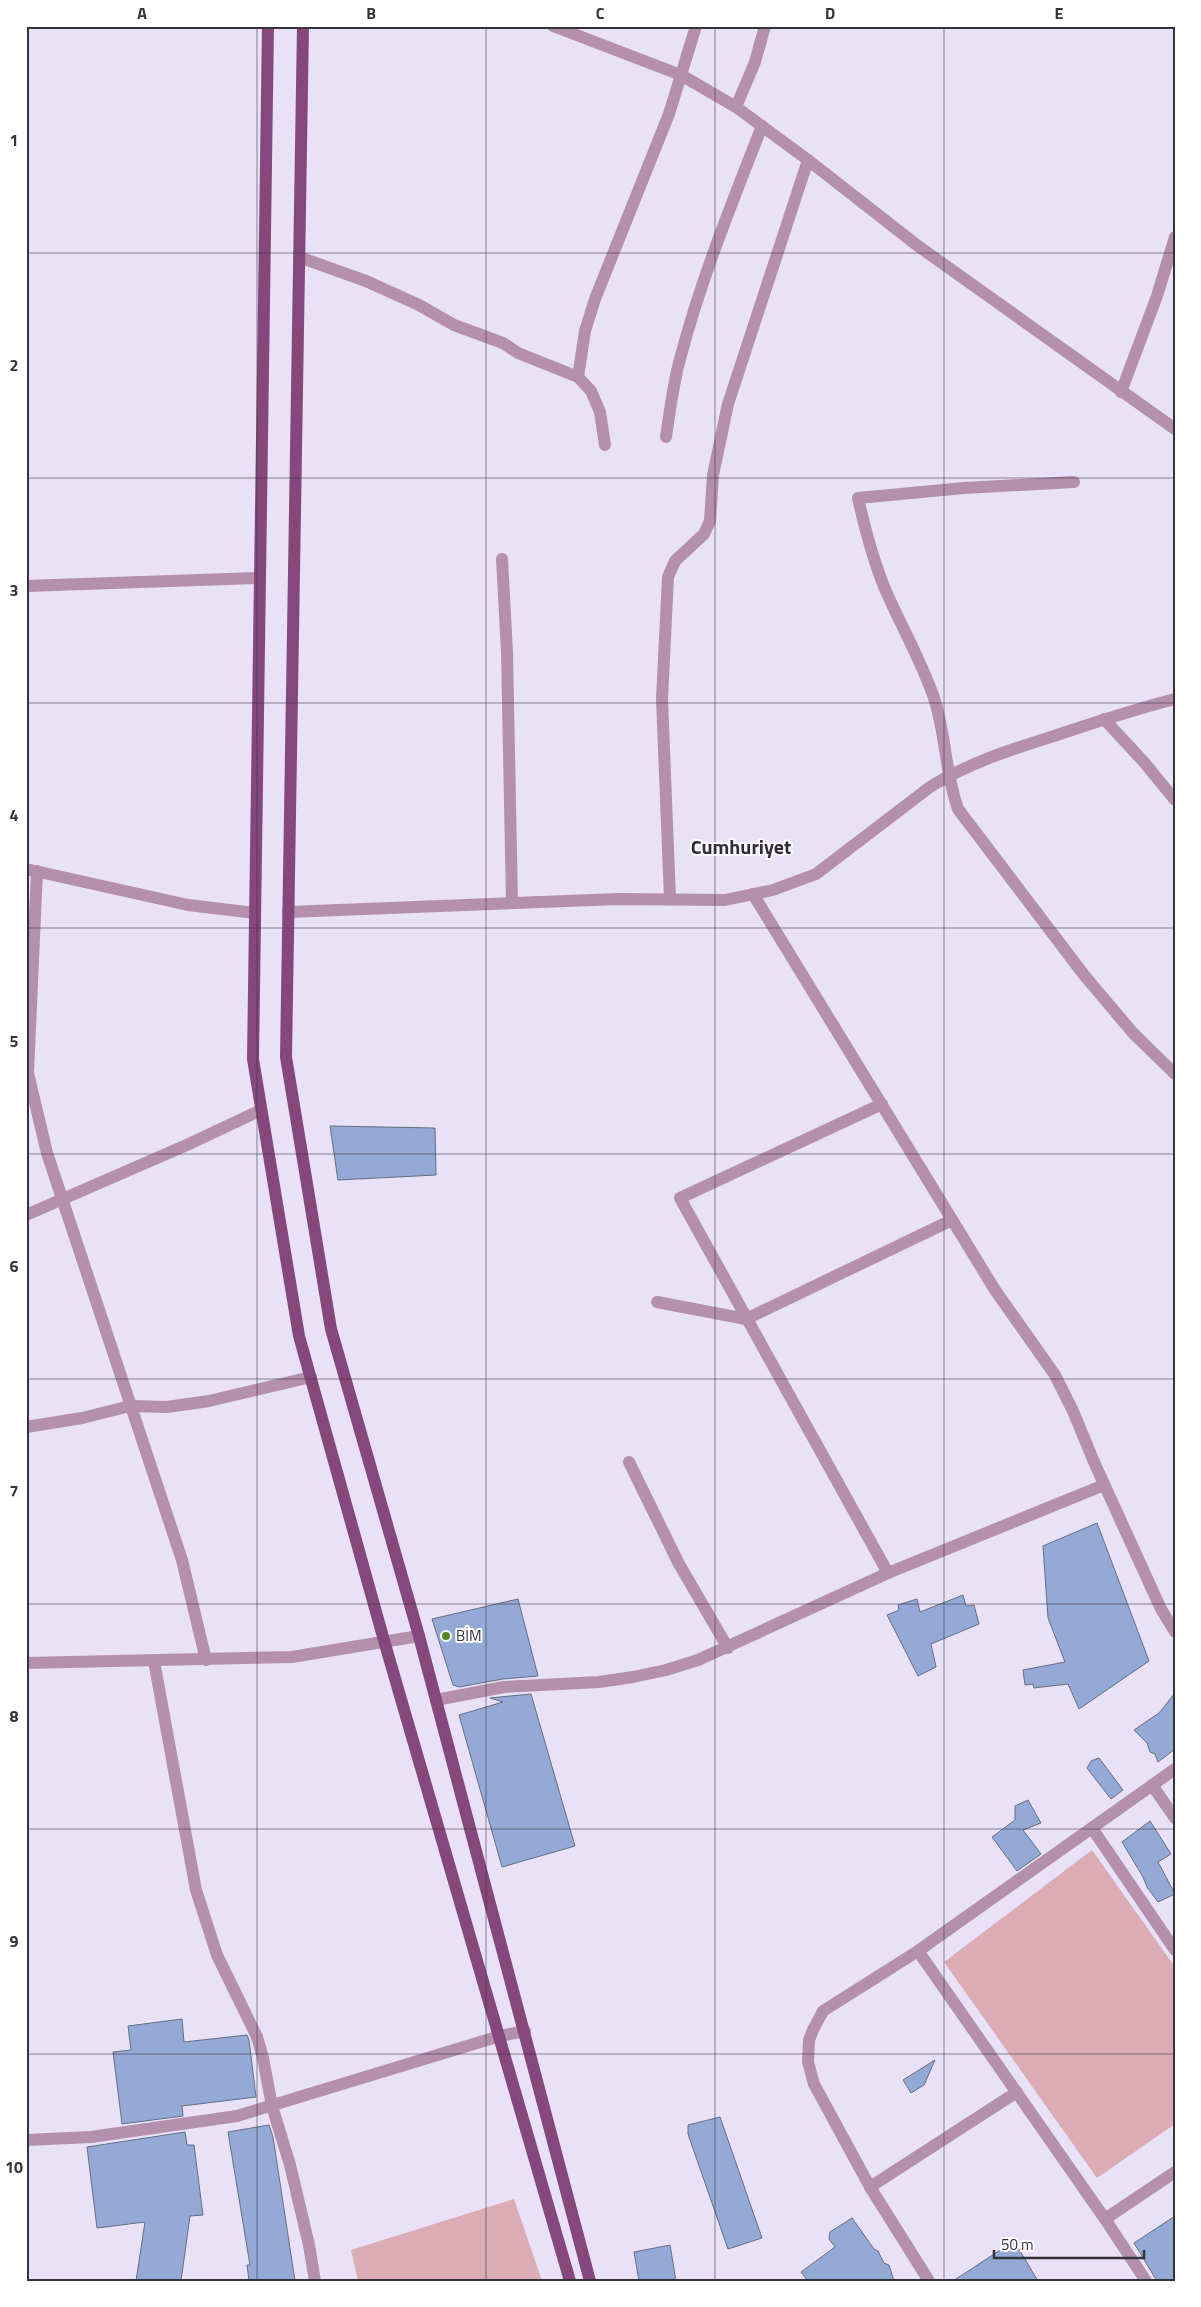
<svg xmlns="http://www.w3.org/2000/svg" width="1201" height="2307" viewBox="0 0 1201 2307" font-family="'Titillium Web',sans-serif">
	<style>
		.green { fill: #dbacb5 }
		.building { fill: #95a9d6; stroke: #656e81 }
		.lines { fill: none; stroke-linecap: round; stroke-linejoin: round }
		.minor { stroke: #b490ad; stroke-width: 12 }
		.major { stroke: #86487c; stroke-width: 12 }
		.grid { fill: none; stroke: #34323b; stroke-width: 1; stroke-opacity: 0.55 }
		.poi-dot { fill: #51861d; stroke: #fff; stroke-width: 2 }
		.labels { text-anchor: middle; stroke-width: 4; stroke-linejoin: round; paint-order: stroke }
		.poi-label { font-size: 15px; fill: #34323b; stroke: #fff; text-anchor: start }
		.district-label { font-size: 20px; font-weight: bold; fill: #312b3d; stroke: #fff }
		.neatline { fill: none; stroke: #34323b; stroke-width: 2 }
		.grid-label { font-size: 16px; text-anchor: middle; font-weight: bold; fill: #34323b }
	</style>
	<rect width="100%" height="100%" fill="#e8e1f8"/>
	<g class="green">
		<polygon points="1092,1850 1175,1967 1175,2124 1097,2178 944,1962"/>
		<polygon points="514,2199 542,2281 358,2281 351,2250"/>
	</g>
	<g class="building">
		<polygon points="330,1126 435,1128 436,1175 338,1180"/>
		<polygon points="1097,1523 1149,1661 1079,1709 1068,1684 1034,1688 1033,1684 1025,1685 1023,1670 1065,1662 1048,1618 1043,1546"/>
		<polygon points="963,1595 966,1606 974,1605 979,1624 931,1644 936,1667 918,1676 887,1615 899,1610 898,1605 917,1599 920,1612"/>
		<polygon points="518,1599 538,1676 503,1679 459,1687 453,1685 432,1619"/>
		<polygon points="1175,1693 1175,1749 1158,1762 1155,1754 1150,1752 1147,1743 1134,1730 1159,1713"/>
		<polygon points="531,1694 575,1846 502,1867 459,1715 503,1702 490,1698"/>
		<polygon points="1099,1758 1123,1790 1111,1799 1087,1768 1091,1761"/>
		<polygon points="1028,1800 1041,1823 1023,1830 1041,1854 1017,1871 992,1837 1015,1820 1015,1806"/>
		<polygon points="1150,1821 1171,1854 1158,1862 1175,1894 1158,1902 1147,1887 1143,1877 1122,1842"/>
		<polygon points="182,2019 184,2042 247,2035 249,2040 256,2097 182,2106 183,2116 122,2124 113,2052 131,2050 128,2026"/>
		<polygon points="935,2060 924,2085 911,2093 903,2080"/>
		<polygon points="720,2117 762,2238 728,2249 688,2134 688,2125"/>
		<polygon points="269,2125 273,2137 295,2281 249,2281 247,2265 250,2265 228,2132"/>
		<polygon points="185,2132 187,2145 194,2145 203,2215 190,2216 181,2281 136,2281 145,2222 97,2228 87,2147"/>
		<polygon points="1175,2216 1175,2281 1157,2281 1134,2243"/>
		<polygon points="852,2218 874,2249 878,2251 884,2263 889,2265 894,2281 808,2281 801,2272 835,2247 829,2239 830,2232"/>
		<polygon points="1014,2241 1038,2281 953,2281"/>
		<polygon points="670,2245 676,2281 639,2281 634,2252"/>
	</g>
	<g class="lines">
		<g class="minor">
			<polyline points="553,26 681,75 736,107 808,160 918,246 1175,429"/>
			<polyline points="736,107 755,62 765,26"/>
			<polyline points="299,257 366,281 419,305 454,325 503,343 518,353 578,377 591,391 600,412 605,445"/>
			<polyline points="578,377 585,331 595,299 669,114 696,26"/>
			<polyline points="1121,392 1157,296 1175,237"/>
			<path d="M666 437C670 411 673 384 680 359 701 279 732 203 762 126"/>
			<path d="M1074 482 964 488 858 498C865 529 873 560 885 589 901 626 921 660 934 698 946 734 945 773 958 809L1084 975 1133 1033 1175 1074"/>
			<polyline points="502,559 507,652 512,903"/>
			<polyline points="26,586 259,578"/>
			<polyline points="1104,719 1143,761 1175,800"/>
			<polyline points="26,869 188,905 255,913"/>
			<polyline points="37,871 28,1073 47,1153 182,1560 206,1660"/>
			<polyline points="753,894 995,1290 1055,1375 1073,1411 1094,1462 1161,1609 1175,1632"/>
			<polyline points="670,899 662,699 668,577 675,561 704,534 710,521 713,475 728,404 808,160"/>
			<path d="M288 912 619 899 725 900 773 890 816 874 930 787C970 762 1013 749 1057 735 1096 722 1135 709 1175 699"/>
			<polyline points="882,1104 680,1198 888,1573"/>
			<polyline points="26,1215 189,1144 261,1110"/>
			<polyline points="657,1302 746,1319 952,1220"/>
			<polyline points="26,1427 82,1418 130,1406 167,1407 209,1401 311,1377"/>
			<polyline points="629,1462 679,1564 728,1648"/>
			<polyline points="154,1661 196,1890 217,1955 257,2037 263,2058 272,2106 290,2165 309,2245 315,2281"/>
			<polyline points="26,1663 292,1657 419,1636"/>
			<polyline points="436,1700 504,1687 599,1682 633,1677 666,1670 698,1660 888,1573 1104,1485"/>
			<polyline points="1152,1785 1175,1818"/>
			<polyline points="1092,1828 1175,1950"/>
			<polyline points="918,1951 823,2011 813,2030 809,2040 808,2062 814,2084 870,2187 929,2281"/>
			<polyline points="26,2140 91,2137 237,2116 500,2036 525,2031"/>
			<polyline points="870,2187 1017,2092"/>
			<polyline points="1105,2219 1175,2172"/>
			<polyline points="1146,2281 1105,2219 918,1951 1175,1769"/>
		</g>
		<g class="major">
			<polyline points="268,26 253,1059 299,1336 385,1644 570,2281"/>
			<polyline points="303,26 286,1057 331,1329 419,1636 590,2281"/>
		</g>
	</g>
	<path class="grid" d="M257 26V2281M486 26V2281M715 26V2281M944 26V2281M26 253H1175M26 478H1175M26 703H1175M26 928H1175M26 1154H1175M26 1379H1175M26 1604H1175M26 1829H1175M26 2054H1175"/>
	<circle class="poi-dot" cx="446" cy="1636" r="5"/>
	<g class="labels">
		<g class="poi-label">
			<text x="456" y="1641">BİM</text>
		</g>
		<g class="district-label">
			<text x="741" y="854">Cumhuriyet</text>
		</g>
	</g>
	<rect width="1201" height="2307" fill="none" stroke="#ffffff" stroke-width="55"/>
	<path d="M994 2250v8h150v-8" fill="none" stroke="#34323b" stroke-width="2.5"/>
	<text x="1001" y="2250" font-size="15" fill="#34323b" stroke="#ffffff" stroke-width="4" paint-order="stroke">50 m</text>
	<rect x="28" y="28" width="1146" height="2252" class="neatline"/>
	<g class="grid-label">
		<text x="142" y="19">A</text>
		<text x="371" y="19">B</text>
		<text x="600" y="19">C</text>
		<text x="830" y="19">D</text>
		<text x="1059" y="19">E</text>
		<text x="14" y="146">1</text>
		<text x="14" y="371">2</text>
		<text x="14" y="596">3</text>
		<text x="14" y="821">4</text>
		<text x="14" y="1047">5</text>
		<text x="14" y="1272">6</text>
		<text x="14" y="1497">7</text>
		<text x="14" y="1722">8</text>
		<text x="14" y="1947">9</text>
		<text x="14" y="2173">10</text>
	</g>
</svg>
